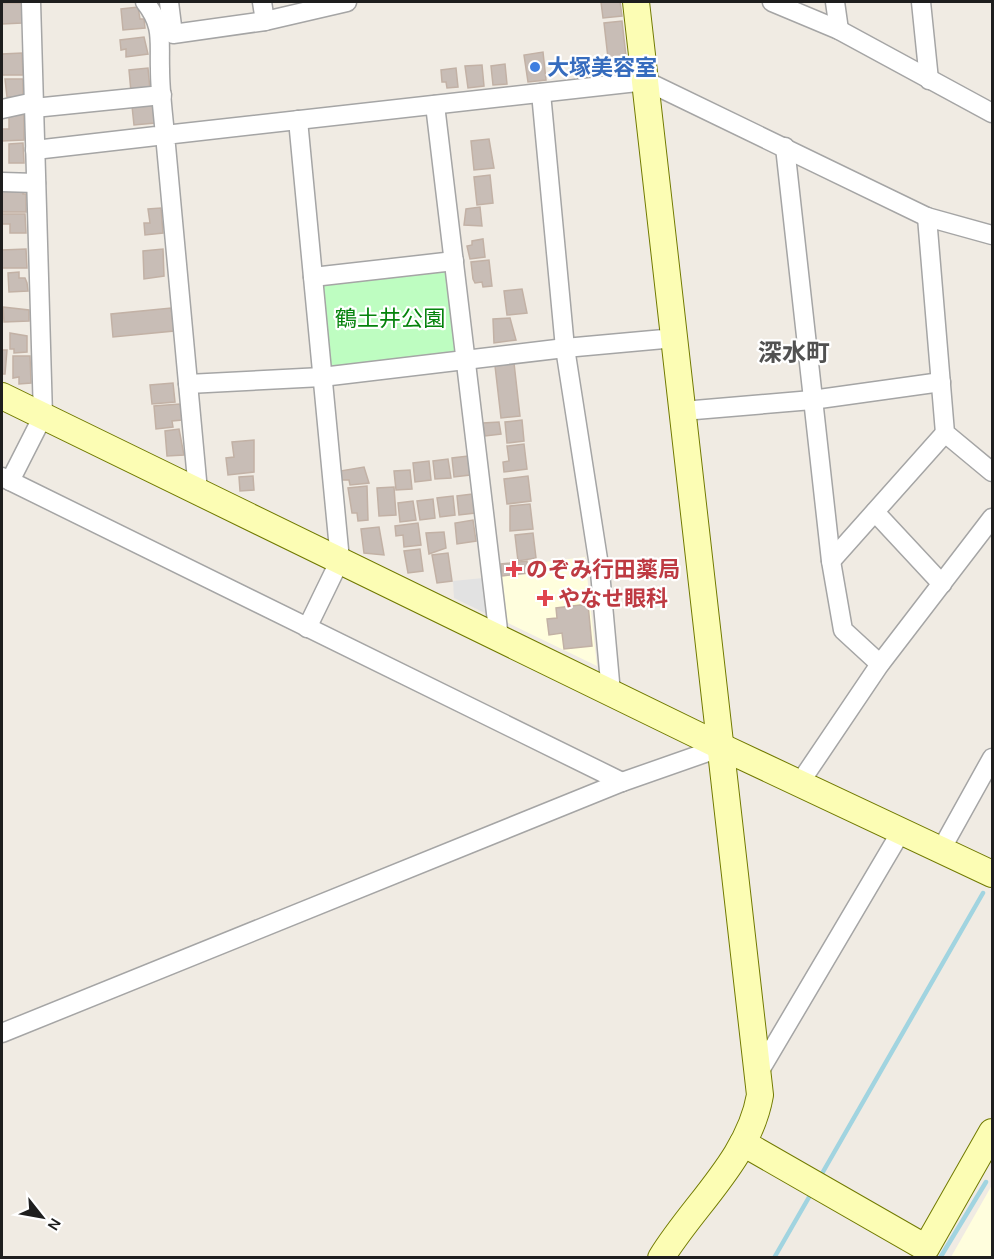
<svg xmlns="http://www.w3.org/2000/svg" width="994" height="1259" viewBox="0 0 994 1259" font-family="Karla,'Noto Sans JP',sans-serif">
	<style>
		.education { fill: #fffedd }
		.park { fill: #befdc1 }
		.parking { fill: #e2e2e2 }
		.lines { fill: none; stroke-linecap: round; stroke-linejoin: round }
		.stream { stroke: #a1d4e0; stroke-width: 4.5 }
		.building { fill: #c8bdb6; stroke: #c2b1a5; stroke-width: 1.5 }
		.street-casing { stroke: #a5a5a5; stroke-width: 21 }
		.secondary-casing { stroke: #717a00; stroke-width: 28 }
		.street { stroke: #fff; stroke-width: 18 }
		.secondary { stroke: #fcfdb4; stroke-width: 26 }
		.shop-dot { fill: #3f7fe0; stroke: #fff; stroke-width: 2 }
		.health-dot { fill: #e0444e; stroke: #fff; stroke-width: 2 }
		.labels { text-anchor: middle; stroke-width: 4.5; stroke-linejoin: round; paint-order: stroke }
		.shop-label { font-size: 22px; font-weight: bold; fill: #366cbe; stroke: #fff; text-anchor: start }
		.park-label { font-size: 22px; fill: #05830c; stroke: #fff }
		.health-label { font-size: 22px; font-weight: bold; fill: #be3a42; stroke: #fff; text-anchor: start }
		.neighbourhood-label { font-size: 24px; font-weight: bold; fill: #515151; stroke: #fff }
	</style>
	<rect width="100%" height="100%" fill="#f0ebe3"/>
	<g class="education">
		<polygon points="585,557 597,666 502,620 497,577 528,574 528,564"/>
		<polygon points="992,1185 992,1257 951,1257"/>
	</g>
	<polygon class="park" points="450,266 459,356 331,370 321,281"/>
	<polygon class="parking" points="483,578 487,614 454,598 453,581"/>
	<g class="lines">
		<g class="stream">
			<polyline points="820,1177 983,893"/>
			<polyline points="774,1258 812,1192"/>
			<polyline points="940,1258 986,1182"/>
		</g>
	</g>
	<g class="building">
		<polygon points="601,2 620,2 622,16 603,18"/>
		<polygon points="2,3 22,3 22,23 2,24"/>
		<polygon points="138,7 140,19 144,19 145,28 123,30 121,9"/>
		<polygon points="622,21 626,56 608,58 604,23"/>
		<polygon points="144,37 148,54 126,57 126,49 121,50 120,40"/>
		<polygon points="543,52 546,80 528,82 524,55"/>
		<polygon points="22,53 23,75 2,75 2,54"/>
		<polygon points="505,64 507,84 493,85 491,66"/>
		<polygon points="482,65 484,86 468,88 465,66"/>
		<polygon points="148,68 150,90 131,92 129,70"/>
		<polygon points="456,68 458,87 447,88 446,82 442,82 441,70"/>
		<polygon points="5,79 23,79 23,97 7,97"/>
		<polygon points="152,103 155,123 134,125 132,106"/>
		<polygon points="9,113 24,113 24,140 2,141 2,129 9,129"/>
		<polygon points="489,139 494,168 474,170 471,141"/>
		<polygon points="23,143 24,163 9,163 9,144"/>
		<polygon points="490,175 493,203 477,205 474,177"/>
		<polygon points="2,191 23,191 23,194 26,194 26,212 2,212"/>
		<polygon points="480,207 482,226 464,225 466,209"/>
		<polygon points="161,208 163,233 145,235 144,223 150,223 148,209"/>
		<polygon points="2,214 25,214 26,233 10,233 10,224 2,224"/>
		<polygon points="483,239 485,257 470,259 467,246 472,245 472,241"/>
		<polygon points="26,249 27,268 2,268 2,250"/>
		<polygon points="163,249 164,276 144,279 143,251"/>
		<polygon points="489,260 492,286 483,287 482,282 475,283 473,279 471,262"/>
		<polygon points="19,272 19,278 25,278 27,283 28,291 9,292 8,273"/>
		<polygon points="522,289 527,313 507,315 504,291"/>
		<polygon points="3,307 29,310 29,321 4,322"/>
		<polygon points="171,308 174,331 113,337 111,314"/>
		<polygon points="510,318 516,340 494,343 493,319"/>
		<polygon points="10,333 27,336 27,352 14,353 14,349 10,349"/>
		<polygon points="2,350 7,350 5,374 2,374"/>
		<polygon points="13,356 30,356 31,383 19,384 19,377 13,378"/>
		<polygon points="514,363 520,416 501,418 495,366"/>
		<polygon points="173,383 175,402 152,404 150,385"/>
		<polygon points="180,404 182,420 172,421 173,427 156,429 154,406"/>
		<polygon points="522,420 524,441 507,443 505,422"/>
		<polygon points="499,422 501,434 485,436 483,423"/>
		<polygon points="179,429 184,455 167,456 165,431"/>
		<polygon points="254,440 254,472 228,475 226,458 234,457 232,442"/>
		<polygon points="524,444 527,469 504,472 503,462 509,461 507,446"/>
		<polygon points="468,456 470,475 454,477 452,458"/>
		<polygon points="448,459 451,478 435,479 433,461"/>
		<polygon points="429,461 431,480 415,482 413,463"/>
		<polygon points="364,467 369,483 350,485 349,480 341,480 340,471"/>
		<polygon points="410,470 412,489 396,490 394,471"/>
		<polygon points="253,476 254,490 240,491 239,477"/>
		<polygon points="528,476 531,501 507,504 504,479"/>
		<polygon points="367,486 368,520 358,521 357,513 352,513 348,488"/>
		<polygon points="394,487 396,515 379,516 377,488"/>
		<polygon points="472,494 475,513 459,515 457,496"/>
		<polygon points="453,496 455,515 440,517 437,498"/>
		<polygon points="433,499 435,518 420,520 417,501"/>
		<polygon points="413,501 416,520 400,522 398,503"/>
		<polygon points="530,504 533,529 510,531 510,506"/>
		<polygon points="473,520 476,541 457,544 455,523"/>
		<polygon points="418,523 421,545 404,547 403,535 396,536 395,526"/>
		<polygon points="379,527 384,555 364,553 361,529"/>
		<polygon points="444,532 446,548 429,554 426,533"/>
		<polygon points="533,533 536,558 518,561 515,535"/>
		<polygon points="420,549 423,571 408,573 404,551"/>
		<polygon points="448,553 452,581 437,583 432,555"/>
		<polygon points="527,561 528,573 502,576 501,564"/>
		<polygon points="588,604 592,646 564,649 562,633 549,635 547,619 557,618 556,608"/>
	</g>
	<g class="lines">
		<defs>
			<g id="street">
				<polyline points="169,2 173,34 265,21 347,2"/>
				<polyline points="262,2 265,21"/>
				<polyline points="772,2 839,30 992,113"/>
				<polyline points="835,2 839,30"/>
				<polyline points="921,2 929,80"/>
				<polyline points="541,93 565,348 600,572 611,693"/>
				<polyline points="435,105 499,638"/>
				<polyline points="34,108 162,95"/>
				<polyline points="2,109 34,102"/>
				<polyline points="298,120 340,560 307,628"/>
				<polyline points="785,147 831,561 843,630 880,664"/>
				<path d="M35 150 165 135C163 113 160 91 160 69 159 41 164 26 145 2"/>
				<polyline points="2,182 36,183"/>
				<polyline points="927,217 945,433 992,472"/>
				<polyline points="313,277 454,261"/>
				<polyline points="188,384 322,377 565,348 675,338"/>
				<polyline points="683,411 812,400 941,382"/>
				<polyline points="2,477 622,782"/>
				<polyline points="10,481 43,416 31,2"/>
				<polyline points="198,491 165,135 646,81 927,217 992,235"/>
				<polyline points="875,512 942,584"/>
				<polyline points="831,561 945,433"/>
				<polyline points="799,784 880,664 992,518"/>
				<polyline points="942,848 992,758"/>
				<polyline points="2,1033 622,782 722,747"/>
				<polyline points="759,1072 902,830"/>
			</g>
			<g id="secondary">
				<path d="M636 2 760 1095C749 1159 694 1204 661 1258"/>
				<polyline points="2,396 722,747 992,874"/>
				<polyline points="743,1143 926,1248 992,1132"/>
			</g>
		</defs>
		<use href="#street" class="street-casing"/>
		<use href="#secondary" class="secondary-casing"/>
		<use href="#street" class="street"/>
		<use href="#secondary" class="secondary"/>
	</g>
	<circle class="shop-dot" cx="535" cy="67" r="6"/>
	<g class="health-dot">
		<path d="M511 560h6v6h6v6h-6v6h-6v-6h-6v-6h6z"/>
		<path d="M542 589h6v6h6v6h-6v6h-6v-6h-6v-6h6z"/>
	</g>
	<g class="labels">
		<g class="shop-label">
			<text x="547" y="75">大塚美容室</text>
		</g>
		<g class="park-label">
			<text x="390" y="326">鶴土井公園</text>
		</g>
		<g class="health-label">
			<text x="526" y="577">のぞみ行田薬局</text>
			<text x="558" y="606">やなせ眼科</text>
		</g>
		<g class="neighbourhood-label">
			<text x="794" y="361">深水町</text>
		</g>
	</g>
	<rect width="994" height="1259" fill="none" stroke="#1e1e1e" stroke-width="6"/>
	<g transform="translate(42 1217) rotate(121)" stroke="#ffffff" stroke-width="4.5" paint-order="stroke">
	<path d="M0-4.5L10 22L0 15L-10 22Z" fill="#1e1e1e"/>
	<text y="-9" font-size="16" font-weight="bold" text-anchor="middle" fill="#1e1e1e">N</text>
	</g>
</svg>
